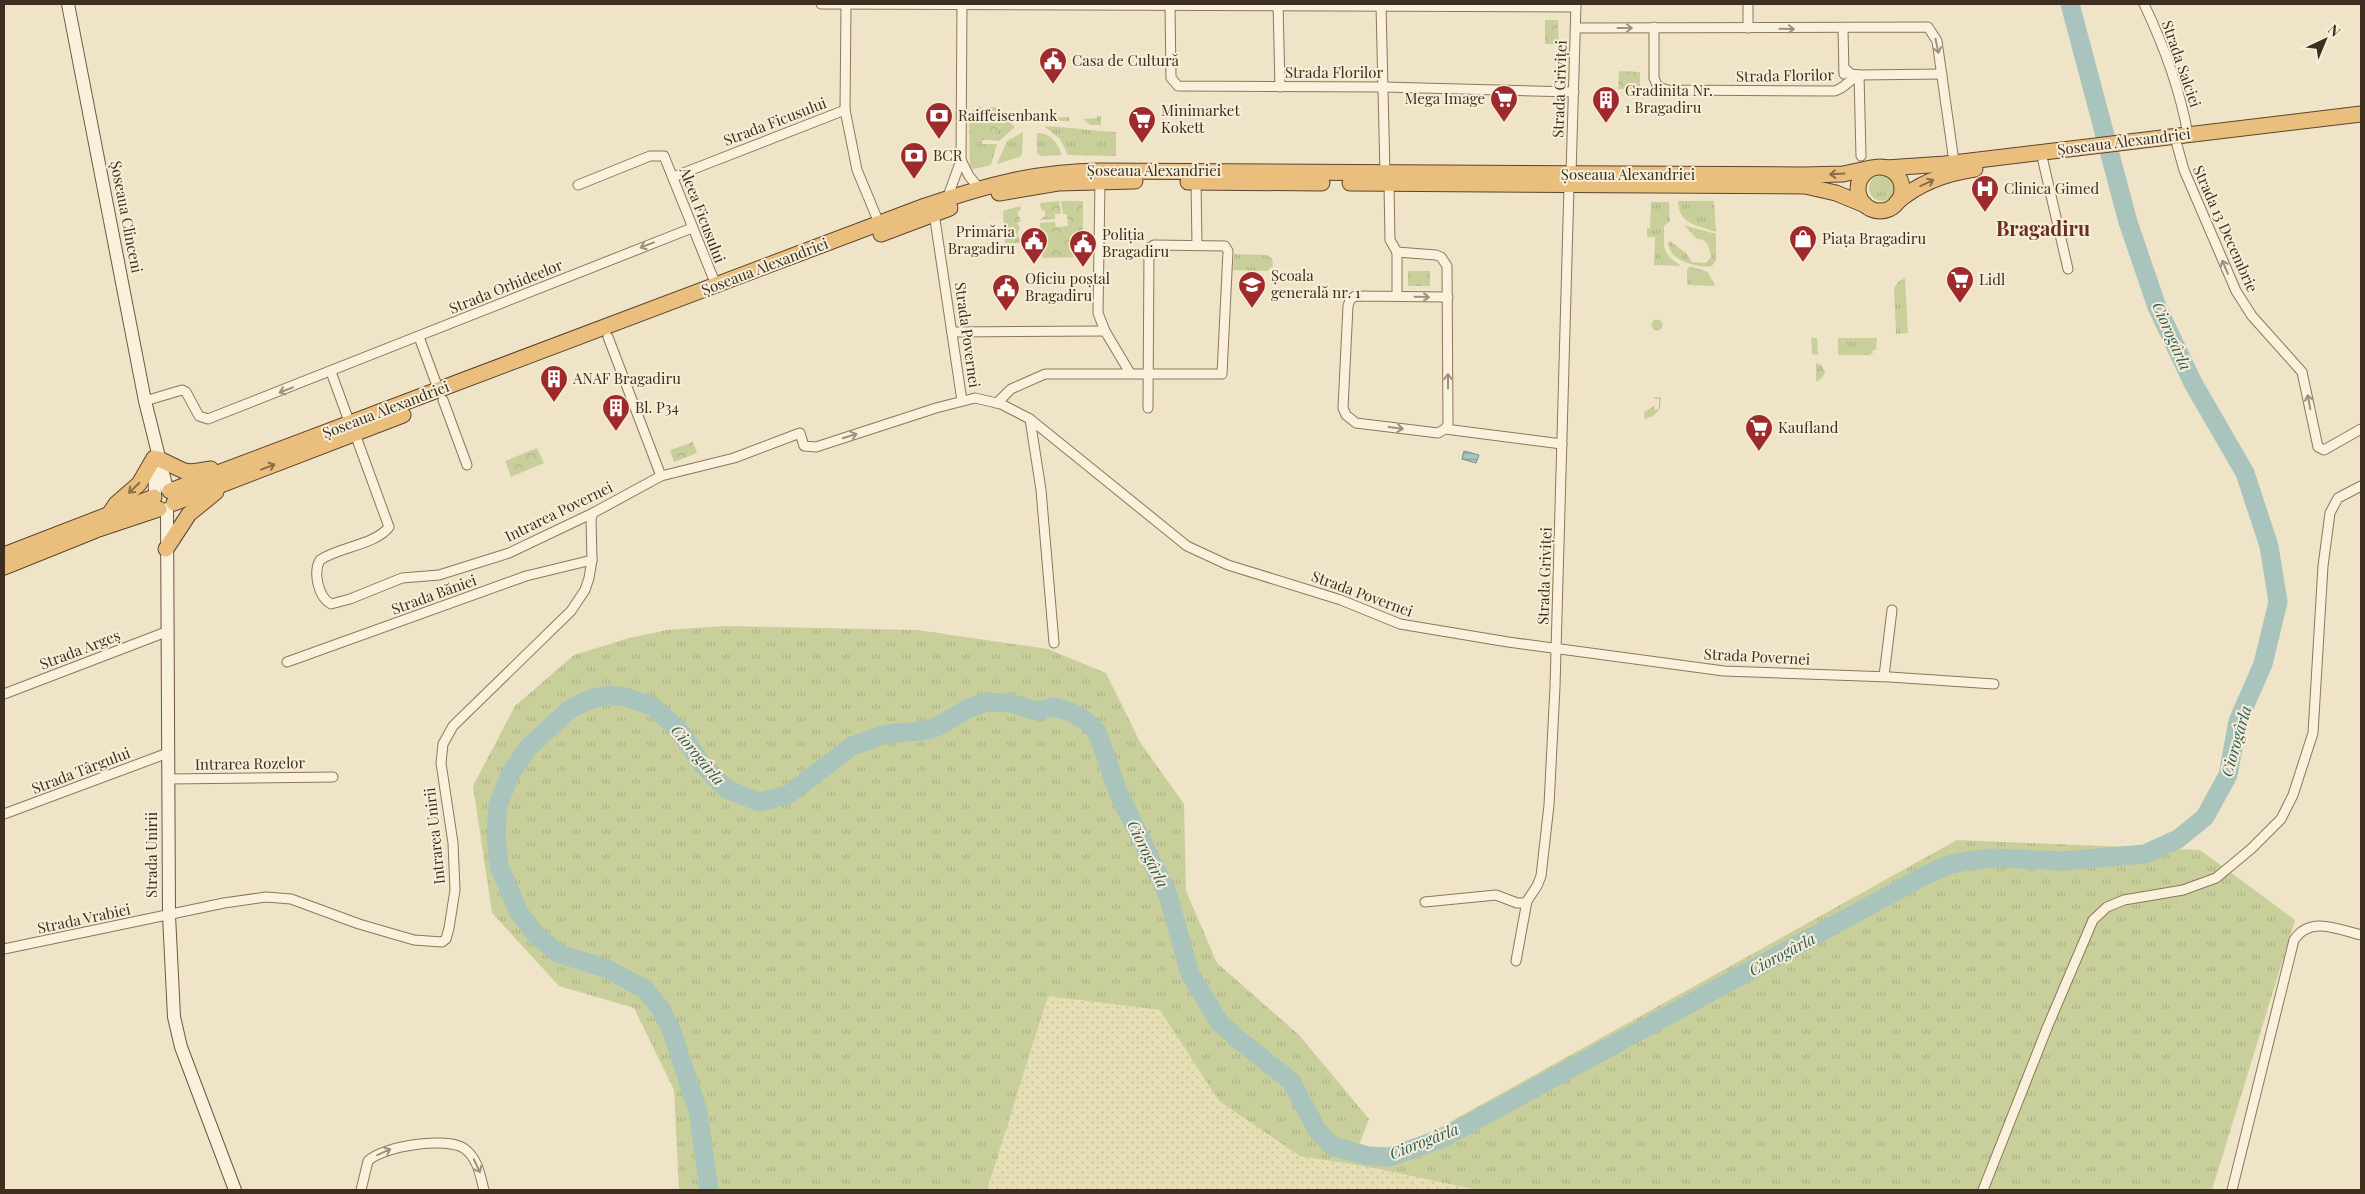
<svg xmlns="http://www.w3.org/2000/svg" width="2365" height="1194" viewBox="0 0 2365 1194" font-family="'Playfair Display',serif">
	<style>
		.farmland { fill: url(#farmland-dots) }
		.grass { fill: url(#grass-tufts) }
		.forest { fill: url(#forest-crowns) }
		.water { fill: url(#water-rules); stroke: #6f938a }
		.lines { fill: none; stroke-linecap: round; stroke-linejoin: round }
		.river { stroke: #a9c4bc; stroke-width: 19 }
		.minor-casing { stroke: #8d765c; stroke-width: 11 }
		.secondary-casing { stroke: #6f573f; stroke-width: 14 }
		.trunk-casing { stroke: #5b4430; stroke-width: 17 }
		.minor { stroke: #faf1dc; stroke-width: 9 }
		.secondary { stroke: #faf1dc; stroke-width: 12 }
		.trunk { stroke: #eabe7c; stroke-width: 15 }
		.oneway { stroke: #9c907e }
		.oneway2 { stroke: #8b6f49 }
		.labels { text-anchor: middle; stroke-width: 4; stroke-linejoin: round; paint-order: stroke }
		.poi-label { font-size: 15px; fill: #3d2e20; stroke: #f7eed8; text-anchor: start }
		.street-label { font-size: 15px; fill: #3d2e20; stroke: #f7eed8 }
		.water-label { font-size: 16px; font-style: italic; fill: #2f5d5a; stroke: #f7eed8 }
		.district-label { font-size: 20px; font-weight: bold; fill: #6b2e1e; stroke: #f7eed8 }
	</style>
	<defs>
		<pattern id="farmland-dots" width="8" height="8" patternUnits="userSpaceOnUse" patternTransform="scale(1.25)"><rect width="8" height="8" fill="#e6deb5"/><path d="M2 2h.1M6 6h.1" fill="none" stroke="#c6bf9b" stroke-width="1.8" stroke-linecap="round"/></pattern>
		<pattern id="grass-tufts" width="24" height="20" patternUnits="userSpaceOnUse" patternTransform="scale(1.25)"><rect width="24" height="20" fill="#c9cf9b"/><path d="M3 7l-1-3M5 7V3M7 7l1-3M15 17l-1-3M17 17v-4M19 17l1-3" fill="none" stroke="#aeb285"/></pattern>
		<pattern id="forest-crowns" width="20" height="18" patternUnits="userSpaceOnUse" patternTransform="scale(1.25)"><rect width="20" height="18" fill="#c9cf9b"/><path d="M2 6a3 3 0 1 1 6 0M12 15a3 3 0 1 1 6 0" fill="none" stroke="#aeb285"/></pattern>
		<pattern id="water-rules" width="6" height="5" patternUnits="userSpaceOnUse" patternTransform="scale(1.25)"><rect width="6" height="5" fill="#a9c4bc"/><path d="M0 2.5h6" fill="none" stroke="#8ba098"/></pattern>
	</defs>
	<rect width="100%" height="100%" fill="#f0e4c8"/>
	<polygon class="farmland" points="1048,996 1160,1010 1219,1101 1300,1156 1369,1167 1478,1190 987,1190"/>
	<g class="grass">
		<polygon points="979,106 982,108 982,144 997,144 991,165 973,169 970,167 969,113"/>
		<polygon points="1097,116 1101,116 1101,125 1090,125 1083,119 1097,118"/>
		<polygon points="1069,117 1069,121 1042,121 1040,118"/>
		<polygon points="1007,119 1015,127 999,141 990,140"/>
		<path d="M1044 126C1069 127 1092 131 1116 132V156L1068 155 1060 139Z"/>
		<polygon points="1023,132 1022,154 1020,157 997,164 1007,141"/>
		<path d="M1037 133C1051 133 1057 143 1062 155L1041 156 1037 153Z"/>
		<circle cx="1882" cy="188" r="13"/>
		<path d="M1678 201H1714L1716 232C1697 225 1679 225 1678 201Z"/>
		<path d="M1651 202H1669L1670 221 1664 226C1664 250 1662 253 1681 266L1654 265 1655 237H1647V228H1650Z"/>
		<path d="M1684 225 1716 234V260L1712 266C1703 269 1683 263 1676 257 1671 254 1669 248 1668 243L1670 241 1686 253 1692 262 1706 263 1711 257C1709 248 1708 239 1697 239Z"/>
		<polygon points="1234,254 1266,255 1272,258 1273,266 1267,271 1233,270"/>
		<polygon points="1690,266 1708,272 1715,286 1687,285 1687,270"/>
		<polygon points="1905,278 1908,333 1896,334 1894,288 1898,282"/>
		<circle cx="1657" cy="325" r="5.5"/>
		<polygon points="1811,338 1817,338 1818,355 1812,354"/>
		<polygon points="1838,338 1877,338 1876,350 1872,350 1873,353 1870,355 1838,355"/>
		<polygon points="1816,363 1821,365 1825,372 1822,378 1816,382"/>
		<polygon points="1655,397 1661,397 1660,409 1653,416 1645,419 1644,412 1654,406 1655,410 1659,409 1659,399 1654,399"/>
		<polygon points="723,626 917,630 1048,649 1106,673 1140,742 1184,804 1186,891 1217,963 1299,1035 1369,1119 1357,1150 1369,1167 1957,840 2200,850 2295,920 2212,1190 1478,1190 1369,1167 1300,1156 1219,1101 1160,1010 1048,996 987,1190 679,1190 674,1090 634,1008 559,986 492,913 473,786 515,706 574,655 629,638 667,630"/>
	</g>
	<g class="forest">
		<polygon points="1545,20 1558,20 1559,44 1545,44"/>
		<polygon points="1619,71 1640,72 1640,89 1618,89"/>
		<polygon points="996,107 1007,119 990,140 982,140 982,108"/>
		<polygon points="1059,201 1061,214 1055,214 1055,219 1040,220 1045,216 1045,212 1041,209 1040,203"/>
		<polygon points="1061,201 1083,201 1083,257 1042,258 1040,223 1055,222 1056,227 1068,226 1067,214 1063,214"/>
		<polygon points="1020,206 1021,210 1017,212 1021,221 1017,223 1020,228 1017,234 1021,242 1019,243 1005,243 1003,211"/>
		<rect x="1408" y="271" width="22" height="15"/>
		<polygon points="693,442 697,453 674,462 670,450"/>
		<polygon points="537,448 544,463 511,477 505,461"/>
	</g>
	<polygon class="water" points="1464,451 1479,455 1476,463 1462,459"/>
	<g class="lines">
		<polyline class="river" points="709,1190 698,1111 671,1029 660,1008 645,989 605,968 559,954 536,935 519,913 499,866 496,834 498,805 511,773 528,748 569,710 588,700 608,695 625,697 652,706 679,730 702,764 726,789 759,802 788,795 852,746 886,734 921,731 937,727 967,709 987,702 1010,703 1037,711 1054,707 1071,712 1086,721 1097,732 1118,792 1168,895 1190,974 1219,1022 1240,1041 1291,1081 1317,1130 1332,1146 1368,1156 1390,1157 1443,1138 1924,876 1948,865 1968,861 1993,858 2062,861 2145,854 2178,839 2205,817 2228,775 2238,721 2263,664 2278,602 2269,546 2245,473 2193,383 2157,307 2128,222 2070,4"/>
		<defs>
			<g id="minor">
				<polyline points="821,4 1576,7"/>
				<polyline points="846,4 845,110 857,170 879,223"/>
				<polyline points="1278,4 1280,87"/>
				<polyline points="1748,4 1748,28"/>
				<path d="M2144 4C2164 46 2180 89 2188 135"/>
				<polyline points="1170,5 1171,78 1178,86 1384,87 1574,92"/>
				<polyline points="1381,6 1385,173"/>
				<path d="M1654 27V78L1658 87 1668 90 1834 91C1845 89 1849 79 1859 75L1942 74"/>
				<polyline points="1576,28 1928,27 1937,41 1954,162"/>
				<polyline points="1843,29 1844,74"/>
				<polyline points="1844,68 1851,74 1859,75 1861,156"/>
				<polyline points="2177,145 2184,170 2236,291 2252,316 2302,372 2318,447 2324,450 2361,429"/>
				<polyline points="961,160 969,176 979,188"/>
				<polyline points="2043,161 2068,269"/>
				<polyline points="1571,174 1576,4"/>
				<polyline points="673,177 845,110"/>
				<polyline points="1100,181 1098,313 1105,331 1130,373"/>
				<polyline points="1196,182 1197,245"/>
				<polyline points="1389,184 1390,240 1397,252"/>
				<polyline points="578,185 650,156 664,156 716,285"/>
				<polyline points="947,199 961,160 962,4"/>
				<polyline points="934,213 962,401"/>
				<polyline points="1397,252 1436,255 1441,257 1447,266 1448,424 1445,429"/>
				<polyline points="1397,296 1397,252"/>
				<polyline points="1448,297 1355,296 1350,300 1348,306 1343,408 1346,415 1356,423 1438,433 1445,429 1562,444"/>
				<polyline points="952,332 1105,331"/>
				<polyline points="419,337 439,391"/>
				<polyline points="608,337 661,476"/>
				<polyline points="331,372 350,424"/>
				<polyline points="443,400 467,465"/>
				<polyline points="145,401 182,390 186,392 199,416 208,419 692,228"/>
				<polyline points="997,403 1011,389 1045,374 1222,374 1228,251 1225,246 1154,245 1149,248 1148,408"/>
				<polyline points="1030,419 1041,490 1054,643"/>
				<path d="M355 434 389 527C375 545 339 547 320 560 313 572 318 597 331 604L350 599 402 578 439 575 509 553 593 513 661 476 734 458 800 433 804 446 816 447 936 408 975 398 1001 404 1030 419 1187 546 1228 565 1341 600 1400 624 1508 642 1724 671 1890 677 1994 684"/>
				<polyline points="287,662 526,576 592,560"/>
				<polyline points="1884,676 1892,610"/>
				<polyline points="4,694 166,632"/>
				<polyline points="168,779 333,777"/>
				<polyline points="4,814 168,753"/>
				<polyline points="1425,902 1496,895 1517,903 1526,903"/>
				<polyline points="4,949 224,903 266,897 291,899 359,924 414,940 442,942 446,939 449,928 455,890 453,843 441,763 443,744 453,726 571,611 585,590 589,578 592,560 591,519 593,513"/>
				<polyline points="1516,961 1527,901 1537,886 1541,876 1549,805 1555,687 1569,186"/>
				<path d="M361 1190 368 1161C383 1146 448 1136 465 1149 478 1159 480 1175 484 1190"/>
				<polyline points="1983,1190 2047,1028 2093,920 2107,907 2124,900 2183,890 2216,878 2251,849 2281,819 2293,795 2313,733 2323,566 2330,513 2338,498 2361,486"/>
				<path d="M2232 1190 2294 940C2310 916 2337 929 2361 935"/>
			</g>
			<g id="secondary">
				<polyline points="68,4 145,401 167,489"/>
				<polyline points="154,459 155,494"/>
				<polyline points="167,509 169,915 174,1017 181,1047 235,1190"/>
			</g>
			<g id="trunk">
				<circle cx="1880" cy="189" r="22"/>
				<polyline points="1886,168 1945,164 2361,114"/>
				<polyline points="1188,182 1322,183"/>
				<polyline points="1350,183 1805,186 1836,193 1865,205"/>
				<polyline points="999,193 1058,183 1135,181"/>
				<path d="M1897 202C1919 183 1947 173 1975 169"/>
				<polyline points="881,234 950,208"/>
				<polyline points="159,459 184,471 192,472 211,469"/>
				<path d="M170 491 925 206C988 185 1033 172 1100 171L1803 175 1843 174 1871 168"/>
				<polyline points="174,503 403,415"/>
				<polyline points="110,513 116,504 139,484 154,458"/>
				<polyline points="166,549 189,514 216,492"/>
				<polyline points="4,555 154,497"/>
				<polyline points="4,567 96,530 159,509"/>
			</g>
		</defs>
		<use href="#minor" class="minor-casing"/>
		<use href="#secondary" class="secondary-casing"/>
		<use href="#trunk" class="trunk-casing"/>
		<use href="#minor" class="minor"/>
		<use href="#secondary" class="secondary"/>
		<use href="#trunk" class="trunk"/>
	</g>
	<defs><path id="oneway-shaft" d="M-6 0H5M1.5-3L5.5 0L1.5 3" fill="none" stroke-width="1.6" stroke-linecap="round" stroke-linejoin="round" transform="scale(1.25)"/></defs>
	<g class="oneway">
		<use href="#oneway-shaft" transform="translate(1625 28)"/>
		<use href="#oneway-shaft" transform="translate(1787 29) rotate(1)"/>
		<use href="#oneway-shaft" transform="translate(1937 46) rotate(78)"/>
		<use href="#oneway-shaft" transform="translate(647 245) rotate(159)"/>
		<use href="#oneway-shaft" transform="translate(2225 267) rotate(-113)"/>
		<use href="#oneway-shaft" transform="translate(1422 297) rotate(1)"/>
		<use href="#oneway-shaft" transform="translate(1448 381) rotate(-90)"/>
		<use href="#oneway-shaft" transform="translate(286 390) rotate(159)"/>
		<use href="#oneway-shaft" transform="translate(2309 402) rotate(-100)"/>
		<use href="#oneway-shaft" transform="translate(1396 428) rotate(7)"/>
		<use href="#oneway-shaft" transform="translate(850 436) rotate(-18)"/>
		<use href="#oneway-shaft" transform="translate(384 1152) rotate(-24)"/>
		<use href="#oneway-shaft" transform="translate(477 1166) rotate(65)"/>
	</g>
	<g class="oneway2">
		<use href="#oneway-shaft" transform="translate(1837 174) rotate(177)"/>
		<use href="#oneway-shaft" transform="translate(1927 183) rotate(-25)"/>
		<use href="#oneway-shaft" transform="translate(268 467) rotate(-21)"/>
		<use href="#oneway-shaft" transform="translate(134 488) rotate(136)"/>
	</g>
	<defs>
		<symbol id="civic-pin" viewBox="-11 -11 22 30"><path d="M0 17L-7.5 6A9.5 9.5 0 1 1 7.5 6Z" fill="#9e2a2b" stroke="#f7eed8"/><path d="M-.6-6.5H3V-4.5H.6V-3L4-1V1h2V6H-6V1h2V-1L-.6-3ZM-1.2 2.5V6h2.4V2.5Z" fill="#fff"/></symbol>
		<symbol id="supermarket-pin" viewBox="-11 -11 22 30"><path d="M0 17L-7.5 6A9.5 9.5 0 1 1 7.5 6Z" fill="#9e2a2b" stroke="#f7eed8"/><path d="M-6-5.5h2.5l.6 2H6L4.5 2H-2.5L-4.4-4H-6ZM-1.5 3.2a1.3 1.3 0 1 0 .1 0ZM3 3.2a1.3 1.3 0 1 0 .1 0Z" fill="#fff"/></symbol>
		<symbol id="building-pin" viewBox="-11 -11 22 30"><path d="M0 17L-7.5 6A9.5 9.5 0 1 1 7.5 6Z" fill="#9e2a2b" stroke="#f7eed8"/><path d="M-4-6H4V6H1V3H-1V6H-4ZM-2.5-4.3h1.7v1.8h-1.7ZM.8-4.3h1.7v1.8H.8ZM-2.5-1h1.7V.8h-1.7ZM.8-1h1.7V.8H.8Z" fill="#fff"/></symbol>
		<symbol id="bank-pin" viewBox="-11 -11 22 30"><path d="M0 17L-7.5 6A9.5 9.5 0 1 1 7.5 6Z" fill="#9e2a2b" stroke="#f7eed8"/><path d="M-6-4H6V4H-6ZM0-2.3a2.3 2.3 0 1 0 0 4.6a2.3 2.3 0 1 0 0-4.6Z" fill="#fff"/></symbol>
		<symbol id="hospital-pin" viewBox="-11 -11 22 30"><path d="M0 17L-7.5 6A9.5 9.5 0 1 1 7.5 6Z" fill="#9e2a2b" stroke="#f7eed8"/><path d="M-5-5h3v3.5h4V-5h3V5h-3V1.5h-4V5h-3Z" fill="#fff"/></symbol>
		<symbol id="shop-pin" viewBox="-11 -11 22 30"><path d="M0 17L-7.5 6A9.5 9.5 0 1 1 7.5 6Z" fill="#9e2a2b" stroke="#f7eed8"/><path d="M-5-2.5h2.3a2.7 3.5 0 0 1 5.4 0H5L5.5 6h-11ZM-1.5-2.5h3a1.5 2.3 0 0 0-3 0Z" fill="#fff"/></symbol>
		<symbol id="school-pin" viewBox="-11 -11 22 30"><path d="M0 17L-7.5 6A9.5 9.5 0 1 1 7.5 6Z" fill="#9e2a2b" stroke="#f7eed8"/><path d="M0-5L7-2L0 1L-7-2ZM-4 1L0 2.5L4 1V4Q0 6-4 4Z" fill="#fff"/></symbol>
	</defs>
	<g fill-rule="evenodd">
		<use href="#civic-pin" x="1037" y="45" width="32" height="43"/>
		<use href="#supermarket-pin" x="1488" y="83" width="32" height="43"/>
		<use href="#building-pin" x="1590" y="84" width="32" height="43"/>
		<use href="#bank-pin" x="923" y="100" width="32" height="43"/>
		<use href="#supermarket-pin" x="1126" y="104" width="32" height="43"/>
		<use href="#bank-pin" x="898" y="140" width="32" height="43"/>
		<use href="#hospital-pin" x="1969" y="173" width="32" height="43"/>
		<use href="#shop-pin" x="1787" y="223" width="32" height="43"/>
		<use href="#civic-pin" x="1018" y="225" width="32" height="43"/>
		<use href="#civic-pin" x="1067" y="228" width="32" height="43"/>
		<use href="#supermarket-pin" x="1944" y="264" width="32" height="43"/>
		<use href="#school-pin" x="1236" y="269" width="32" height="43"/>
		<use href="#civic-pin" x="990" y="272" width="32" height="43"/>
		<use href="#building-pin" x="538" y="363" width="32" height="43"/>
		<use href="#building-pin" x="600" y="392" width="32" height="43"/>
		<use href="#supermarket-pin" x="1743" y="412" width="32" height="43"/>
	</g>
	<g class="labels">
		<g class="poi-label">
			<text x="1072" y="66">Casa de Cultură</text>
			<text x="1625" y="96">Gradinita Nr.<tspan x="1625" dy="17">1 Bragadiru</tspan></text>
			<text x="1485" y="104" text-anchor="end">Mega Image</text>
			<text x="1161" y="116">Minimarket<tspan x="1161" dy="17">Kokett</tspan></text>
			<text x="958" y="121">Raiffeisenbank</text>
			<text x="933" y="161">BCR</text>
			<text x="2004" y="194">Clinica Gimed</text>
			<text x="1015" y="237" text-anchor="end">Primăria<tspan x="1015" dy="17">Bragadiru</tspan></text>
			<text x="1102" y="240">Poliția<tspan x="1102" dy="17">Bragadiru</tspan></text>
			<text x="1822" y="244">Piața Bragadiru</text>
			<text x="1271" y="281">Școala<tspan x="1271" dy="17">generală nr. 1</tspan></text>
			<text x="1025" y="284">Oficiu poștal<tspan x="1025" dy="17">Bragadiru</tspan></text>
			<text x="1979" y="285">Lidl</text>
			<text x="573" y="384">ANAF Bragadiru</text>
			<text x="635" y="413">Bl. P34</text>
			<text x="1778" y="433">Kaufland</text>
		</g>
		<g class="street-label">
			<text transform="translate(2181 64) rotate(71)" y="5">Strada Salciei</text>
			<text x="1334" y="78">Strada Florilor</text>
			<text transform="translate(1785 76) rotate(-1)" y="5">Strada Florilor</text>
			<text transform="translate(1560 89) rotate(-88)" y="5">Strada Griviței</text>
			<text transform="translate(775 122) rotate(-21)" y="5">Strada Ficusului</text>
			<text transform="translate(2124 142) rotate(-7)" y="5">Șoseaua Alexandriei</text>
			<text x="1154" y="176">Șoseaua Alexandriei</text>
			<text x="1628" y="180">Șoseaua Alexandriei</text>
			<text transform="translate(702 215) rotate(69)" y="5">Aleea Ficusului</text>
			<text transform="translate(126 217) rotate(79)" y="5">Șoseaua Clinceni</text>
			<text transform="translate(2225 229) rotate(66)" y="5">Strada 13 Decembrie</text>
			<text transform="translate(765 267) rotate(-21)" y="5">Șoseaua Alexandriei</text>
			<text transform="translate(506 287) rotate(-22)" y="5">Strada Orhideelor</text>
			<text transform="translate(967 335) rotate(82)" y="5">Strada Povernei</text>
			<text transform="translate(386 410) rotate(-21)" y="5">Șoseaua Alexandriei</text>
			<text transform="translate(559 512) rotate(-26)" y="5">Intrarea Povernei</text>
			<text transform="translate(1545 576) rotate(-88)" y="5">Strada Griviței</text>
			<text transform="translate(1362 594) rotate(20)" y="5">Strada Povernei</text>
			<text transform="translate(434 595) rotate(-20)" y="5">Strada Băniei</text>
			<text transform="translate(80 650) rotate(-21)" y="5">Strada Argeș</text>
			<text transform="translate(1757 657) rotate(3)" y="5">Strada Povernei</text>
			<text transform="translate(250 764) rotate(-1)" y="5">Intrarea Rozelor</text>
			<text transform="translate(81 771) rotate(-21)" y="5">Strada Târgului</text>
			<text transform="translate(435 836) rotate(-96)" y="5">Intrarea Unirii</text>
			<text transform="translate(152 855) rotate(-90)" y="5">Strada Unirii</text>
			<text transform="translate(84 919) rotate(-12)" y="5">Strada Vrabiei</text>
		</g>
		<g class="water-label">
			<text transform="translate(2172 336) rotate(66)" y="6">Ciorogârla</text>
			<text transform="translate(2236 741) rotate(-74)" y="6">Ciorogârla</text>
			<text transform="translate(698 755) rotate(50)" y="6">Ciorogârla</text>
			<text transform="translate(1148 854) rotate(64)" y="6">Ciorogârla</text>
			<text transform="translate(1782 954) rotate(-28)" y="6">Ciorogârla</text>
			<text transform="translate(1424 1141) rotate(-21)" y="6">Ciorogârla</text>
		</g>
		<g class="district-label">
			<text x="2043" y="236">Bragadiru</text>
		</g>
	</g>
	<rect width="2365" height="1194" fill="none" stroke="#3d2e20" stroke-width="10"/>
	<g transform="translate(2325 40) rotate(44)" stroke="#f7eed8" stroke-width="4" paint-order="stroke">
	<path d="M0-4L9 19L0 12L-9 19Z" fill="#3d2e20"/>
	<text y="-8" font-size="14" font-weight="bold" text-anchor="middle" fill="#3d2e20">N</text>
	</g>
</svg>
